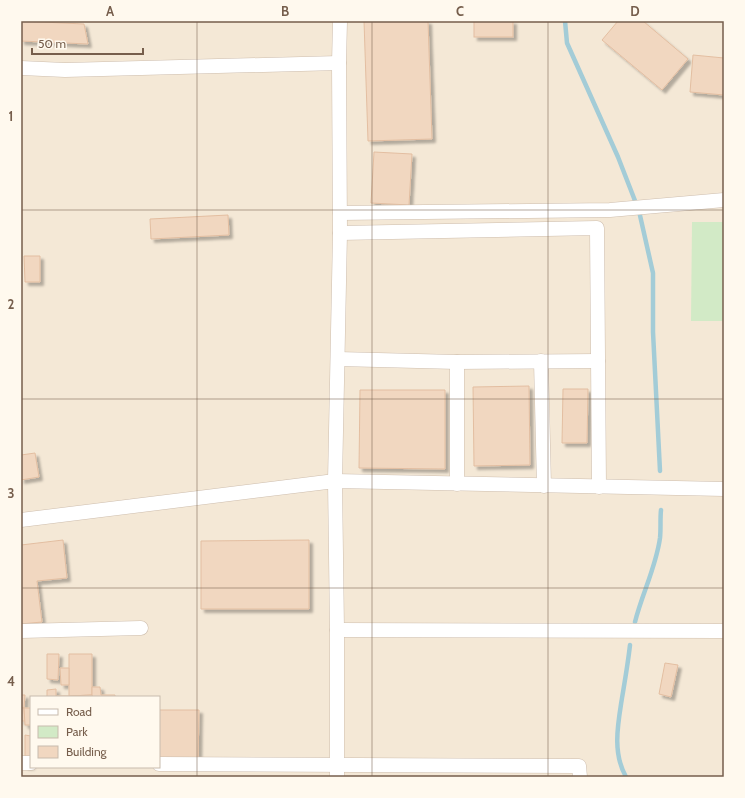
<svg xmlns="http://www.w3.org/2000/svg" width="745" height="798" viewBox="0 0 745 798" font-family="Cabin,sans-serif">
	<style>
		.residential { fill: #f4e8d6; fill-rule: evenodd }
		.green { fill: #d2eac6 }
		.lines { fill: none; stroke-linecap: round; stroke-linejoin: round }
		.stream { stroke: #a3ccd7; stroke-width: 4.5 }
		.building { fill: #f1d7c0; stroke: #e3bea1; filter: url(#shadow) }
		.minor-casing { stroke: #cebeae; stroke-width: 15 }
		.minor { stroke: #fff; stroke-width: 14 }
		.grid { fill: none; stroke: #765e4c; stroke-width: 1; stroke-opacity: 0.55 }
		.neatline { fill: none; stroke: #765e4c; stroke-width: 1.5 }
		.grid-label { font-size: 13px; text-anchor: middle; font-weight: bold; fill: #765e4c }
	</style>
	<defs>
		<filter id="shadow"><feDropShadow dx="3.5" dy="3.5" stdDeviation="1" flood-color="#0004"/></filter>
	</defs>
	<rect width="100%" height="100%" fill="#fcf6e8"/>
	<path class="residential" d="M21 21H724V777H21ZM31 697H159V767H31Z"/>
	<polygon class="green" points="692,222 724,222 724,321 691,321"/>
	<g class="lines">
		<g class="stream">
			<polyline points="565,21 567,43 618,157 639,211 653,273 653,332 660,471"/>
			<path d="M635 622C642 594 656 567 660 538 661 529 660 519 661 510"/>
			<path d="M626 777C612 752 618 724 622 698 625 680 628 663 630 645"/>
		</g>
	</g>
	<g class="building">
		<polygon points="21,21 84,24 88,44 21,41"/>
		<polygon points="364,21 428,21 432,139 368,141"/>
		<rect x="474" y="21" width="39" height="16"/>
		<polygon points="618,21 643,21 688,59 662,90 602,40"/>
		<polygon points="693,55 724,58 724,95 690,92"/>
		<polygon points="374,152 412,154 409,205 371,203"/>
		<polygon points="228,215 229,235 151,239 150,219"/>
		<polygon points="24,256 40,256 40,282 25,282"/>
		<polygon points="529,386 530,465 474,466 473,387"/>
		<polygon points="563,389 588,389 587,443 562,443"/>
		<polygon points="360,390 445,390 445,469 359,468"/>
		<polygon points="35,453 39,477 21,480 21,455"/>
		<polygon points="63,540 67,578 37,581 42,622 21,624 21,545"/>
		<polygon points="309,540 309,609 201,609 201,541"/>
		<polygon points="47,654 59,654 58,680 47,679"/>
		<polygon points="69,654 92,654 92,695 69,696"/>
		<polygon points="665,663 678,665 671,697 659,694"/>
		<polygon points="60,668 69,668 69,685 61,685"/>
		<polygon points="92,687 100,687 101,695 115,695 115,697 92,697"/>
		<polygon points="56,689 56,696 69,696 69,697 47,697 47,690"/>
		<polygon points="21,695 25,695 24,708 21,708"/>
		<polygon points="92,695 92,697 69,697 69,696"/>
		<polygon points="21,708 24,708 25,721 21,721"/>
		<polygon points="24,708 31,708 31,725 25,725"/>
		<polygon points="159,710 199,710 198,763 159,763"/>
		<polygon points="25,735 31,736 31,766 25,766"/>
	</g>
	<g class="lines">
		<defs>
			<g id="minor">
				<polyline points="21,68 65,70 339,63"/>
				<polyline points="340,213 610,210 724,200"/>
				<polyline points="340,233 597,228 599,487"/>
				<polyline points="338,359 457,362 598,361"/>
				<polyline points="541,361 544,486"/>
				<polyline points="457,484 457,362"/>
				<polyline points="21,520 335,481 724,489"/>
				<polyline points="337,630 724,631"/>
				<polyline points="21,631 141,628"/>
				<polyline points="21,763 31,763"/>
				<polyline points="159,764 579,766 580,777"/>
				<polyline points="337,777 337,630 335,481 340,233 339,63 340,21"/>
			</g>
		</defs>
		<use href="#minor" class="minor-casing"/>
		<use href="#minor" class="minor"/>
	</g>
	<path class="grid" d="M197 21V777M372 21V777M548 21V777M21 210H724M21 399H724M21 588H724"/>
	<rect width="745" height="798" fill="none" stroke="#fff9ee" stroke-width="44"/>
	<rect x="30" y="696" width="130" height="72" fill="#fff9ee" stroke="#c8bbad"/>
	<rect x="38" y="709" width="20" height="6" fill="#ffffff" stroke="#c8bbad"/>
	<text x="66" y="716" font-size="12" fill="#765e4c">Road</text>
	<rect x="38" y="726" width="20" height="12" fill="#d2eac6" stroke="#c8bbad"/>
	<text x="66" y="736" font-size="12" fill="#765e4c">Park</text>
	<rect x="38" y="746" width="20" height="12" fill="#f1d7c0" stroke="#c8bbad"/>
	<text x="66" y="756" font-size="12" fill="#765e4c">Building</text>
	<path d="M32 48v6h111v-6" fill="none" stroke="#765e4c" stroke-width="2"/>
	<text x="38" y="48" font-size="12" fill="#765e4c" stroke="#fff9ee" stroke-width="3" paint-order="stroke">50 m</text>
	<rect x="22" y="22" width="701" height="754" class="neatline"/>
	<g class="grid-label">
		<text x="110" y="16">A</text>
		<text x="285" y="16">B</text>
		<text x="460" y="16">C</text>
		<text x="635" y="16">D</text>
		<text x="11" y="121">1</text>
		<text x="11" y="309">2</text>
		<text x="11" y="498">3</text>
		<text x="11" y="686">4</text>
	</g>
</svg>
